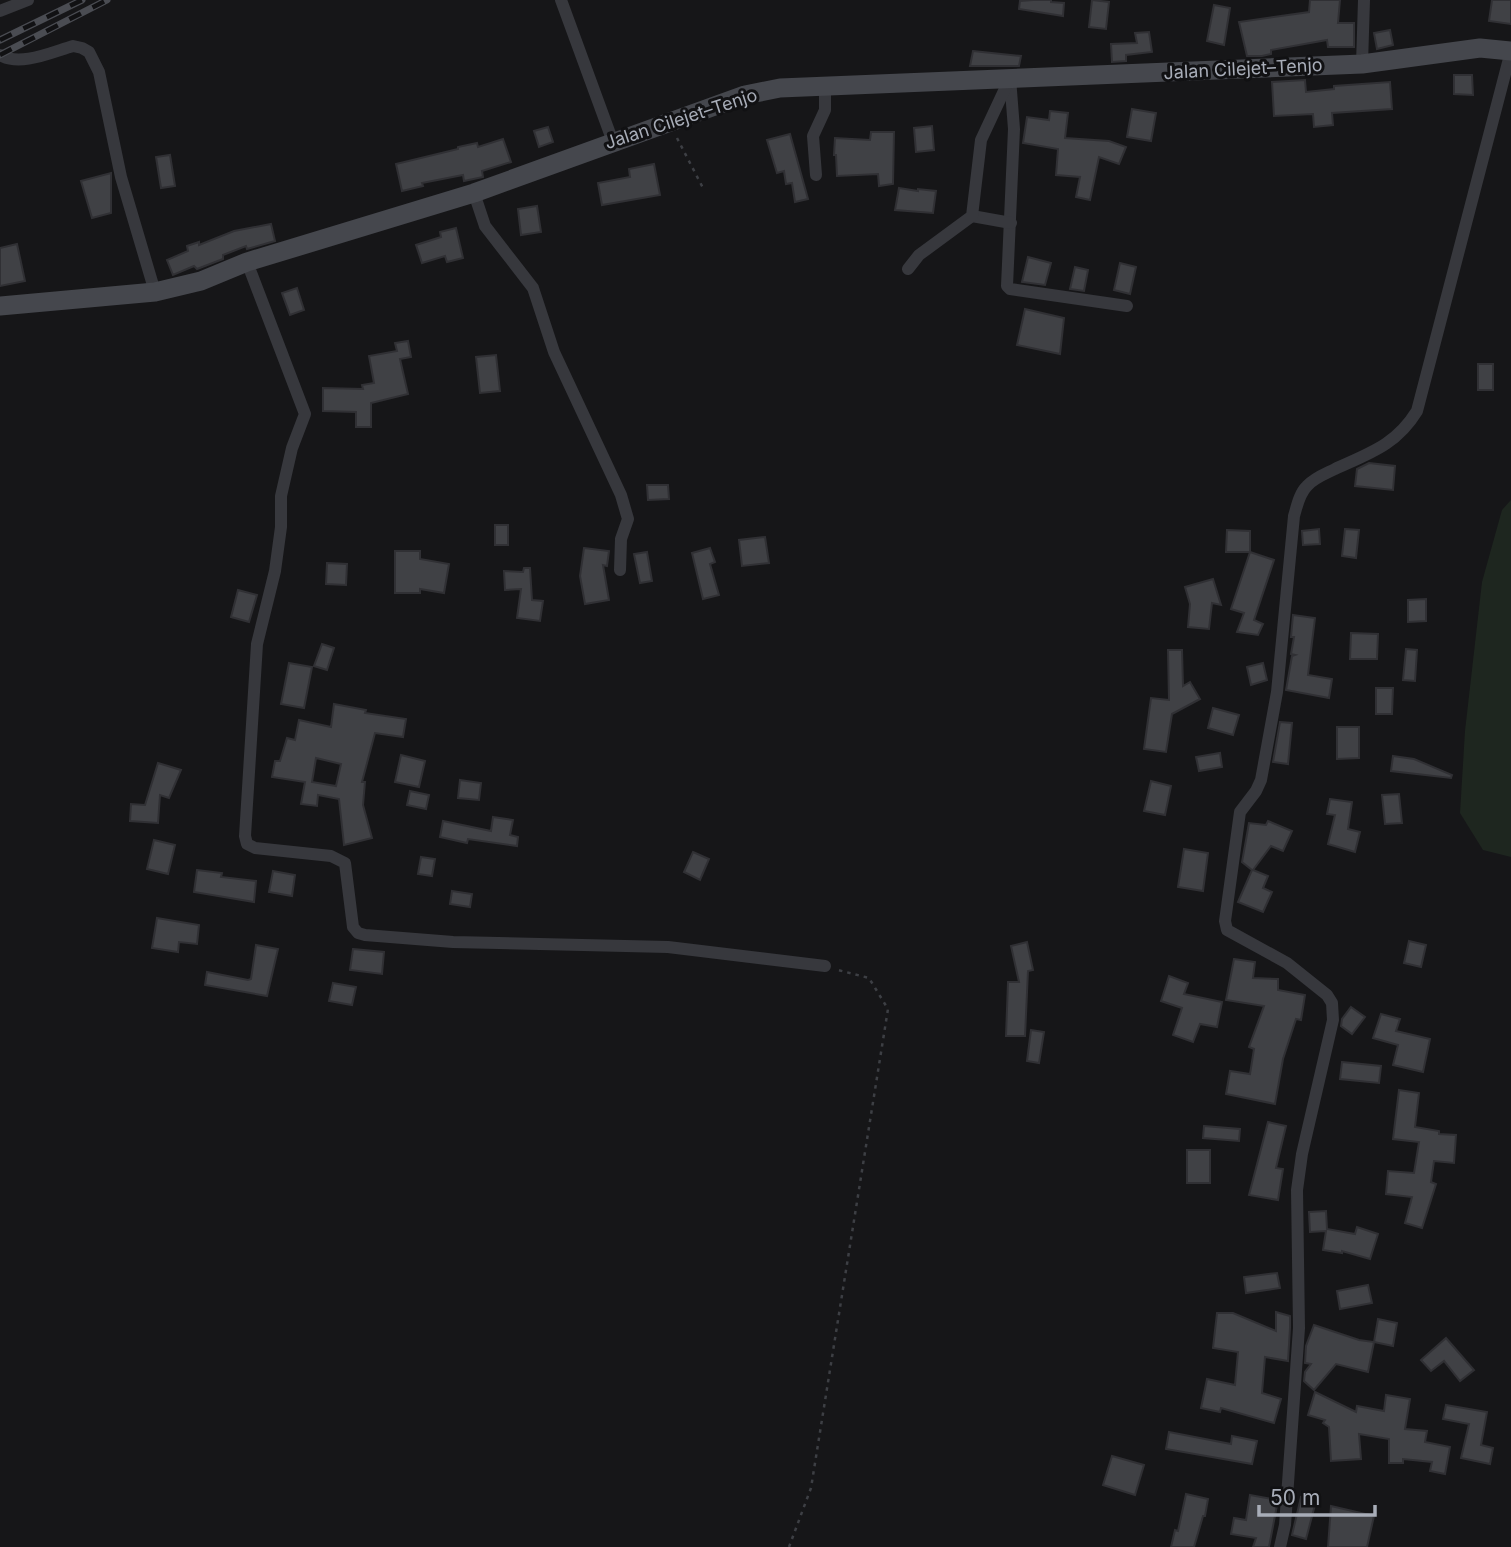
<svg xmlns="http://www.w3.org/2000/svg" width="1511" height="1547" viewBox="0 0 1511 1547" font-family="Inter,sans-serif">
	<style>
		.green { fill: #1e261f }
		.building { fill: #404145; stroke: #303034; stroke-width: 2; fill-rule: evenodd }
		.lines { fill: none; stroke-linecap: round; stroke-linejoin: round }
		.path { stroke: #3d3f44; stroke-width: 2.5; stroke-dasharray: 3.5 5; stroke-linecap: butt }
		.minor { stroke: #37383d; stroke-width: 12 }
		.secondary { stroke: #45474d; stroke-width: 19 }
		.rail-casing { stroke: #4a4c52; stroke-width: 7 }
		.rail { stroke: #111113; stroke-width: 4.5; stroke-dasharray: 13; stroke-linecap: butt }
		.labels { text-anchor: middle; stroke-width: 6; stroke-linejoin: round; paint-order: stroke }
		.street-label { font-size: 18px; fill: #a8adb8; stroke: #111113 }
	</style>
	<rect width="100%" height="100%" fill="#161618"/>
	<polygon class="green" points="1511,500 1511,857 1483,850 1460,813 1465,731 1482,582 1502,510"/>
	<g class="building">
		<polygon points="1033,0 1051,0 1051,2 1064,3 1063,16 1019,9 1020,1"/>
		<polygon points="1092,0 1109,2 1106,29 1089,27"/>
		<polygon points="1310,0 1340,0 1338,23 1354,23 1354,47 1328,47 1327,40 1271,50 1271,54 1262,56 1247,56 1239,22 1309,12"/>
		<polygon points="1492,0 1511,0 1511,24 1489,21"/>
		<polygon points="1214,5 1230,8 1224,45 1207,41"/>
		<polygon points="1390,30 1393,45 1377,49 1374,33"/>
		<polygon points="1149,32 1152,52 1126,55 1126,61 1112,62 1111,44 1137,43 1135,33"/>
		<polygon points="973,51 1021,56 1019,66 970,66"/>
		<polygon points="1454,75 1472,75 1473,95 1454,94"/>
		<polygon points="1305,80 1306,92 1334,89 1334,86 1390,82 1392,109 1332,113 1333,125 1314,127 1313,114 1274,116 1272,82"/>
		<polygon points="1132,109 1156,113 1151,141 1127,137"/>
		<polygon points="1050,111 1068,113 1065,138 1109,141 1126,147 1119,164 1099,157 1090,200 1076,197 1080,177 1056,175 1058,149 1023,143 1027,117 1049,120"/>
		<polygon points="932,126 934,150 916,152 914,128"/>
		<polygon points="548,127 553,142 539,147 534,131"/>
		<polygon points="871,132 894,132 893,184 879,186 878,174 837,176 836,155 834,155 835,138 870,140"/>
		<polygon points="790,134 808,199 795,202 792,183 786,184 784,171 777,173 767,140"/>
		<polygon points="503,139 511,162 482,171 483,177 464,181 463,175 422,183 423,186 402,191 396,164 458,149 458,147 477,143 478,147"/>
		<polygon points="170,155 175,186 161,188 156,157"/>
		<polygon points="654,164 660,195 602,205 598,183 630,177 629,169"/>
		<polygon points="111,173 111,213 92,218 81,181"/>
		<polygon points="899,188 918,191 918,189 936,191 933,213 895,210"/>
		<polygon points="537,206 541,232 521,235 518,209"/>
		<polygon points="271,224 275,241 247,249 246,246 223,255 223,259 197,269 194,266 173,275 167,260 188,251 187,246 199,242 199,245 234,231"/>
		<polygon points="456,228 463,258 447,262 445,256 422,263 416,245 441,237 440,232"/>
		<polygon points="17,244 25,281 0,286 0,248"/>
		<polygon points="1028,257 1051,263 1045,285 1022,282"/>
		<polygon points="1120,263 1136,267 1130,294 1114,290"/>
		<polygon points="1075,267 1088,270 1084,291 1070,289"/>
		<polygon points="297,288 304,310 290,315 282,293"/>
		<polygon points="1025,309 1064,318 1060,354 1017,345"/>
		<polygon points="408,341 411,357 400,359 408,394 371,403 371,427 356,427 356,412 323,411 323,388 363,389 362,385 374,383 369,356 397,351 395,343"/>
		<polygon points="496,355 500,391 480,393 476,357"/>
		<rect x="1478" y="364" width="15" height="26"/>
		<polygon points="1369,463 1395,466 1393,490 1355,486 1357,469"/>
		<polygon points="647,485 668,485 669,499 648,500"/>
		<rect x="495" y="525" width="13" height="20"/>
		<polygon points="1319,529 1320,544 1303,545 1302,531"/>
		<polygon points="1345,529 1359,530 1356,558 1342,556"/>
		<polygon points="1227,530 1250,531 1250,552 1274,560 1254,620 1263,624 1258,635 1237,632 1244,613 1231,609 1250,552 1226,552"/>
		<polygon points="765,537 769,563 742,566 739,540"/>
		<polygon points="584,548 609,551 607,566 603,565 609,600 585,604 580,576"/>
		<polygon points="710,548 715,562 710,564 719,595 703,599 692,553"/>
		<polygon points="395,551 420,551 420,559 449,564 444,593 420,589 420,593 395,593"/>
		<polygon points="647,552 652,581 640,583 634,554"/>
		<polygon points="327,563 347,564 346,585 326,584"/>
		<polygon points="524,568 530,568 532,600 543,601 540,621 517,618 521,589 505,590 504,571 523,572"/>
		<polygon points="1213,579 1221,605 1212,603 1209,629 1188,627 1190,604 1185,587"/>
		<polygon points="238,590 257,595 249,622 231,617"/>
		<polygon points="1426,599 1426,621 1408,622 1408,600"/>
		<polygon points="1293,615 1315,618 1308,675 1332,679 1329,698 1286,690 1292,656 1295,655 1291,654 1294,637 1291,637"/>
		<polygon points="1351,633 1378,634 1377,659 1350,659"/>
		<polygon points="322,644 334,648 327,670 314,666"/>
		<polygon points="1406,649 1417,650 1415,681 1403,680"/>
		<polygon points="1168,650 1182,650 1183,686 1190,682 1200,699 1172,714 1166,752 1144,749 1151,698 1169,700"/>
		<polygon points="289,663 312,667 304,708 281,704"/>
		<polygon points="1263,663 1267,680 1251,685 1247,667"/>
		<polygon points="1376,688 1393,688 1392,714 1376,714"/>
		<path d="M334 704 366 710 365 713 406 719 403 737 375 733 362 782H365L363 805 372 838 344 845 339 799 318 795 317 806 301 804 305 782 272 777 275 761H280L287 738 295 740 299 720 331 727ZM316 758 341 764 336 786 312 782Z"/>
		<polygon points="1213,708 1239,715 1233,735 1208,728"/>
		<polygon points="1280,722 1292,723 1288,764 1273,762"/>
		<polygon points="1337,727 1359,727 1359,758 1337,759"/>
		<polygon points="1220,753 1222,767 1199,771 1196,757"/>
		<polygon points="401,755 425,761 419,787 395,782"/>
		<polygon points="1393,756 1414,759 1452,775 1451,778 1391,771"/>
		<polygon points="158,763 181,770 169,798 160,795 158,823 130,821 131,804 145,805"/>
		<polygon points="460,780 481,783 479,800 458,798"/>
		<polygon points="1151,781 1171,786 1165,815 1144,811"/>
		<polygon points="410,791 429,795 426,809 407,805"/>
		<polygon points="1399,794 1402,823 1385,824 1382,795"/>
		<polygon points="1330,799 1352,802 1348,829 1360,832 1355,852 1328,844 1335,815 1327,814"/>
		<polygon points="493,817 513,820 510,835 518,837 517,846 468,839 467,843 440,837 443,821 491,831"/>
		<polygon points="1268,821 1292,831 1283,851 1271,846 1253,870 1268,876 1263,888 1272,892 1263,912 1238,902 1252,870 1242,862 1249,823 1266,825"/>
		<polygon points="154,840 175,845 168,874 147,869"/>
		<polygon points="1184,849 1208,853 1203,891 1178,887"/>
		<polygon points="693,852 709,859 700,880 684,872"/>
		<polygon points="421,857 435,859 432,876 418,874"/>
		<polygon points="197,870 222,873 221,877 256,881 254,902 194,892"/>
		<polygon points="273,871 295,875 292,896 269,892"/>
		<polygon points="452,891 472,894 470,907 450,904"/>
		<polygon points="157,918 199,925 197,944 179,942 178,952 152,948"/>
		<polygon points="1409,941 1426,945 1421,967 1404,963"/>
		<polygon points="1027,942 1033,970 1028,971 1025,1036 1006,1036 1008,982 1019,982 1011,946"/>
		<polygon points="256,945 278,949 267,996 205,985 207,972 248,980 251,979"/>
		<polygon points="353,949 384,952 382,974 350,970"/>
		<polygon points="1234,959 1255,962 1253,978 1278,979 1278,990 1305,995 1301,1020 1296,1019 1283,1059 1275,1104 1226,1094 1230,1071 1250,1074 1254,1049 1249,1047 1264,1006 1226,1000"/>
		<polygon points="1169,976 1188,983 1184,994 1222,1002 1217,1027 1200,1024 1193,1042 1173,1035 1182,1008 1161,1001"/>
		<polygon points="333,983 356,987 352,1005 329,1001"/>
		<polygon points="1351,1007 1365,1017 1352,1034 1341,1026 1342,1019"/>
		<polygon points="1381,1014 1400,1019 1396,1031 1430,1039 1423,1072 1393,1065 1398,1045 1373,1038"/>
		<polygon points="1031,1030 1044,1032 1039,1063 1027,1061"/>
		<polygon points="1342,1062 1381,1066 1379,1083 1340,1079"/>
		<polygon points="1399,1090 1419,1093 1415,1127 1439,1131 1439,1134 1456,1135 1454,1163 1434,1161 1431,1182 1436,1184 1422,1228 1405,1223 1412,1197 1386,1194 1388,1171 1414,1173 1419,1142 1393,1139"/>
		<polygon points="1268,1122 1286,1126 1276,1168 1283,1169 1278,1200 1249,1195"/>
		<polygon points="1204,1126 1240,1129 1239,1141 1203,1138"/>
		<rect x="1187" y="1150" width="23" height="33"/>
		<polygon points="1326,1211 1327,1229 1355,1234 1357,1227 1378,1234 1370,1259 1342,1251 1342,1253 1323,1250 1326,1231 1310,1232 1309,1212"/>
		<polygon points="1277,1273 1280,1288 1246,1293 1244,1277"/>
		<polygon points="1368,1285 1372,1303 1340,1309 1337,1291"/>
		<polygon points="1276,1312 1290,1316 1290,1328 1288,1361 1265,1357 1262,1393 1281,1399 1274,1423 1221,1408 1220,1412 1201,1408 1207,1379 1235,1385 1238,1352 1213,1348 1217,1313 1233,1313 1276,1331"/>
		<polygon points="1378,1319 1397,1323 1393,1346 1374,1342"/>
		<polygon points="1314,1325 1359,1340 1374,1342 1368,1372 1336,1364 1314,1390 1304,1381 1305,1372 1311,1364 1305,1363 1306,1346"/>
		<polygon points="1446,1338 1474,1370 1460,1381 1444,1361 1431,1371 1421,1360"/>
		<polygon points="1315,1392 1356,1412 1357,1406 1384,1411 1386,1395 1410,1399 1405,1429 1427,1431 1425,1442 1450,1447 1445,1474 1430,1471 1432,1462 1403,1459 1403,1463 1389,1463 1389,1439 1359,1434 1361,1459 1331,1461 1329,1427 1323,1423 1325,1420 1308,1415"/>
		<polygon points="1446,1405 1487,1412 1481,1445 1493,1448 1490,1464 1461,1458 1469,1424 1443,1419"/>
		<polygon points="1169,1432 1231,1444 1232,1436 1257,1441 1252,1464 1166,1449"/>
		<polygon points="1112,1456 1144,1465 1135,1495 1103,1485"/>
		<polygon points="1186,1494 1208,1499 1205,1516 1203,1516 1194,1547 1171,1547 1175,1530 1178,1531"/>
		<polygon points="1250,1495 1278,1500 1269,1547 1253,1547 1256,1538 1231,1534 1234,1518 1246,1520"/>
		<polygon points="1301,1497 1316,1501 1306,1539 1292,1535"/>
		<polygon points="1331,1506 1374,1516 1367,1547 1328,1547"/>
	</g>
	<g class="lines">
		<g class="path">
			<polyline points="677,138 703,188"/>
			<polyline points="789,1547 811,1488 888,1009 869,978 838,970"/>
		</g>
		<g class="minor">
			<polyline points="561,0 613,142"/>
			<polyline points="0,11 28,0"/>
			<path d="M0 55C20 67 52 52 73 46L82 48 89 52 99 72 121 177 155 292"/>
			<polyline points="1362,64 1364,0"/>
			<polyline points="1010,78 1014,129 1007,286 1010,289 1127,306"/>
			<polyline points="816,175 813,136 825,110 825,86"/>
			<polyline points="474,193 485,226 533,288 554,352 621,495 628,519 621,539 620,570"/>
			<polyline points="972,216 1011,223"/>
			<polyline points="247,262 305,414 292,448 281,496 281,527 275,571 257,644 245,836 247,844 255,848 331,856 345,863 353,927 358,933 365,935 453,942 668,947 825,966"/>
			<polyline points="908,269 919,255 972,216 981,140 1010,78"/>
			<path d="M1280 1547 1285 1525 1299 1328 1297 1190 1302 1154 1333 1020 1332 1003 1327 995 1287 963 1227 930 1225 921 1240 812 1256 791 1261 780 1277 692 1294 516C1297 506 1299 494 1307 486 1314 478 1325 474 1335 469 1370 453 1396 445 1417 411L1511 51"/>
		</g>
		<polyline class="secondary" points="0,306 155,292 201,281 247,262 474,193 745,95 780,88 1362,64 1480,48 1511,51"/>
		<defs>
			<g id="rail">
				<polyline points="0,40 82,0"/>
				<polyline points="0,55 107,0"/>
			</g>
		</defs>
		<use href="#rail" class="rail-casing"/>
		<use href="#rail" class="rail"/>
	</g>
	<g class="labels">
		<g class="street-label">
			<text transform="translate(1243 69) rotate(-3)" y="6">Jalan Cilejet–Tenjo</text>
			<text transform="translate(681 119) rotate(-18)" y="6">Jalan Cilejet–Tenjo</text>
		</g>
	</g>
	<path d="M1259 1505v10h116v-10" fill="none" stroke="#a8adb8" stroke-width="3.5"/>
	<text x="1270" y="1505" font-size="21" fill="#a8adb8" stroke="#111113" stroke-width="5" paint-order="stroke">50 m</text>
</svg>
